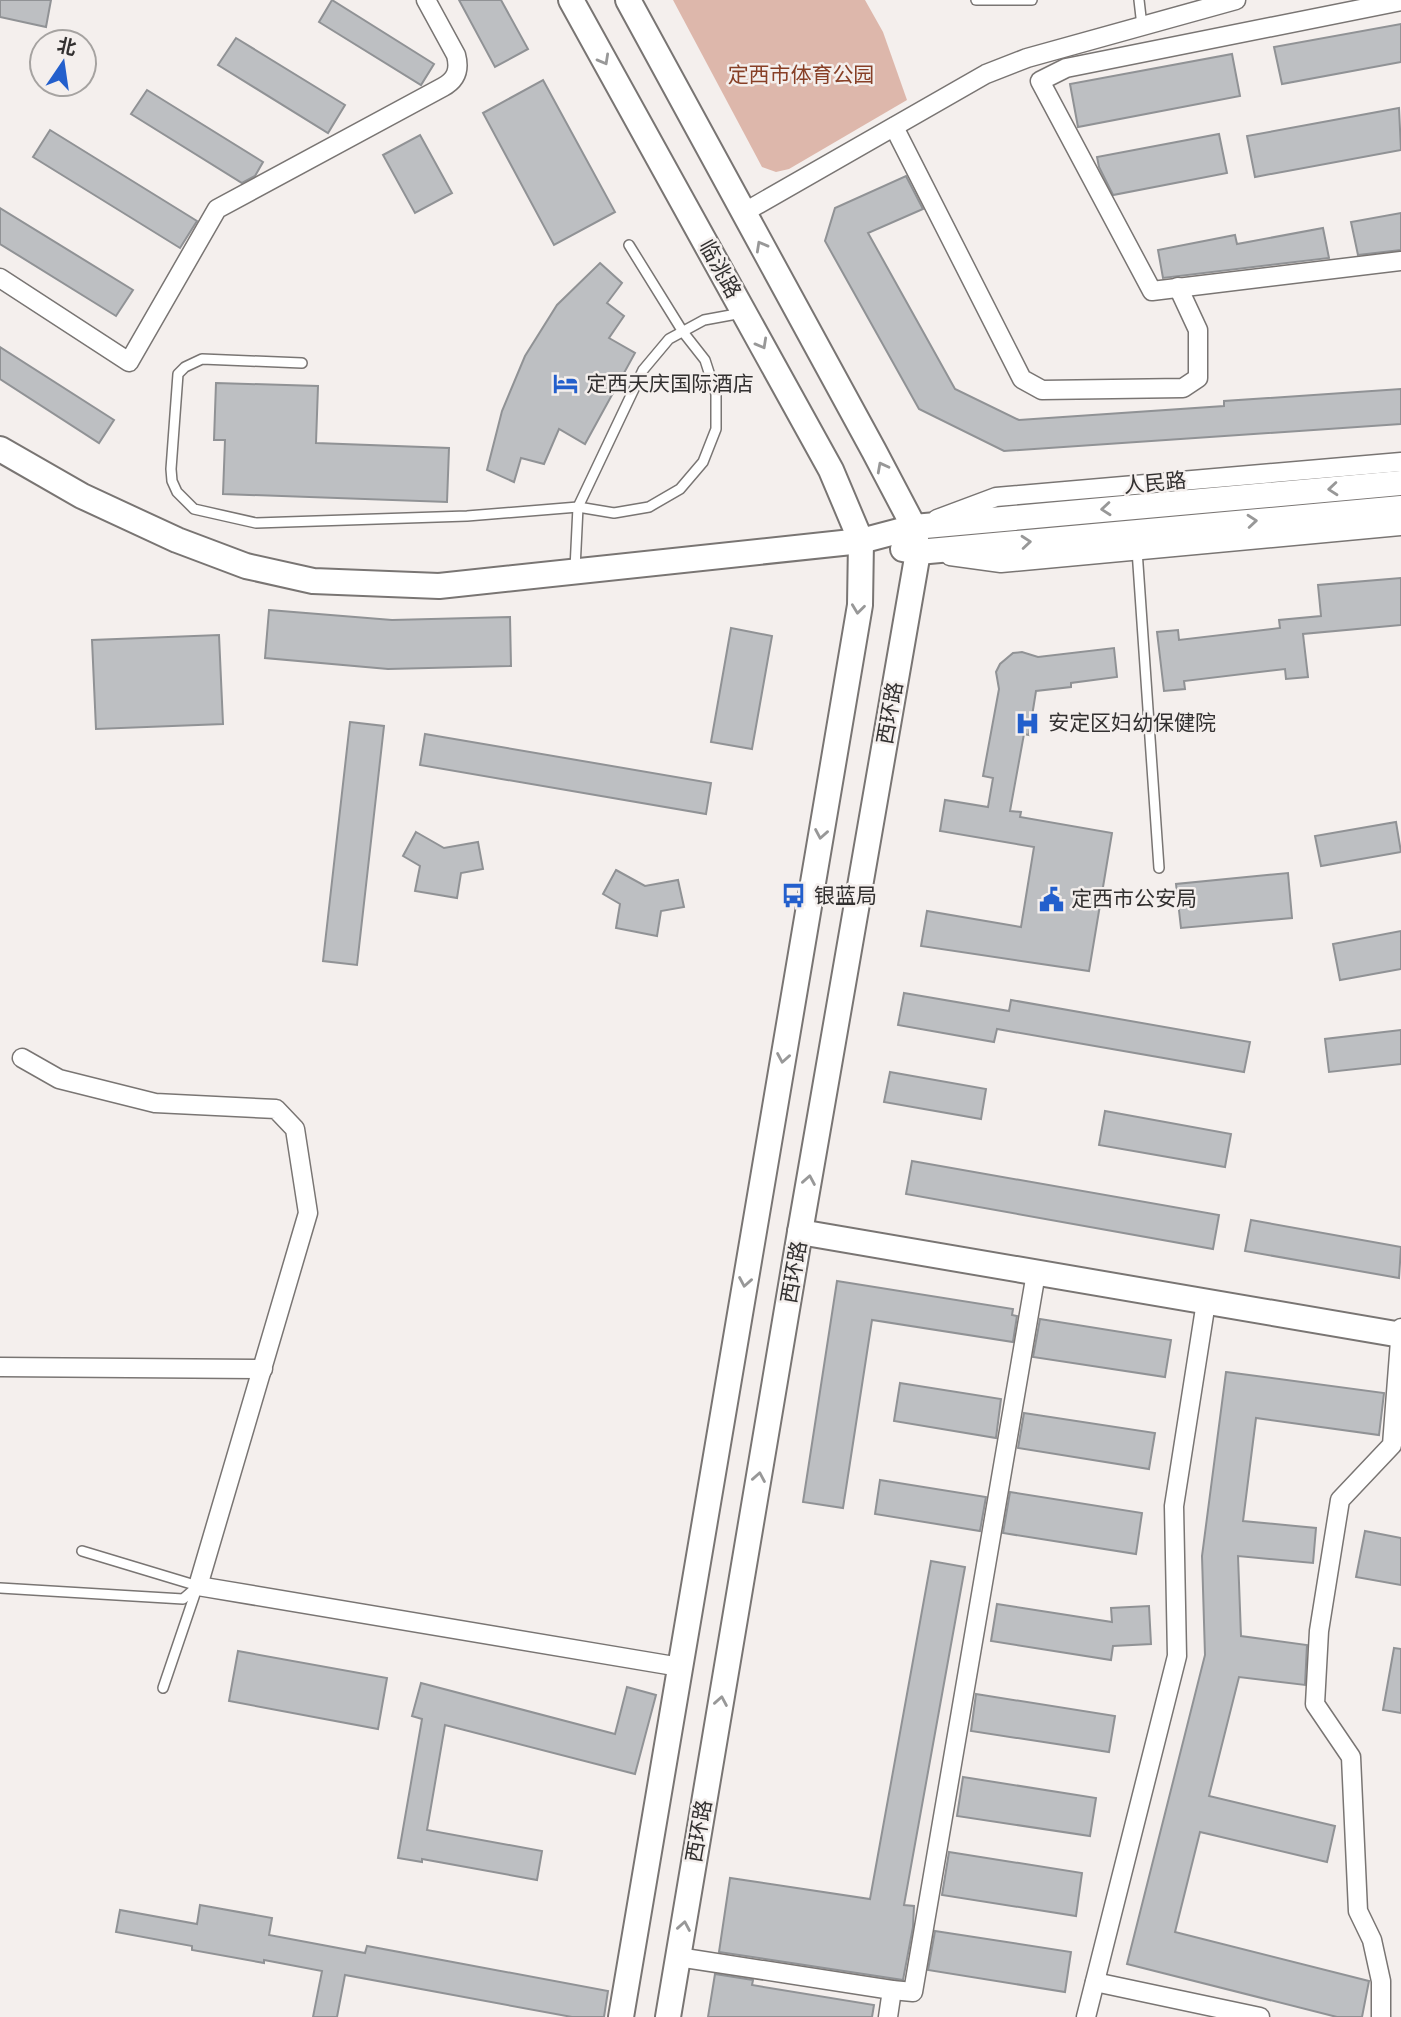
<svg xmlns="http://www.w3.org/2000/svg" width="1401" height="2017" viewBox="0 0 1401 2017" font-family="'Archivo Narrow','Noto Sans SC',sans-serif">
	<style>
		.green { fill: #ddb7ab }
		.building { fill: #bdbfc2; stroke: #909295; stroke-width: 2 }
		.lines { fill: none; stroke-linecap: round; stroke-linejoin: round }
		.lane-casing { stroke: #797573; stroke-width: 12 }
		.street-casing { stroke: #797573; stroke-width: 21 }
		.secondary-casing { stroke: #797573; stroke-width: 28 }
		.lane { stroke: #fff; stroke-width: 9 }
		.street { stroke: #fff; stroke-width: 18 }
		.secondary { stroke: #fff; stroke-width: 24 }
		.oneway { stroke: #989898 }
		.labels { text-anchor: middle; stroke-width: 5; stroke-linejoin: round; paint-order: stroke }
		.park-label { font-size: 21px; fill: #873f26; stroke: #f4efed }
		.street-label { font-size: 21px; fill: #323030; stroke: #f4efed }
		.poi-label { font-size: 21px; fill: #323030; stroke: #f4efed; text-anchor: start }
	</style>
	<rect width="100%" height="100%" fill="#f4efed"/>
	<polygon class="green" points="673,0 865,0 883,32 907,100 789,169 776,172 762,167"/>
	<g class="building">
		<polygon points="0,0 51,0 46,27 0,17"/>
		<polygon points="332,0 434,64 421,85 319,22"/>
		<polygon points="459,0 501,0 528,49 495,67"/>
		<polygon points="1401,24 1401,62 1282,84 1274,47"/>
		<polygon points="236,38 345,105 328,133 218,65"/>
		<polygon points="1232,54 1240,96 1078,127 1070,84"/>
		<polygon points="543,80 615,212 554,245 483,113"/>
		<polygon points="147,90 263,162 255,176 242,183 131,114"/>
		<polygon points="1399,108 1401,150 1255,177 1247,136"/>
		<polygon points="50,130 197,221 180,248 33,157"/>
		<polygon points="1219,134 1227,173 1113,195 1099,167 1097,157"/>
		<polygon points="420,135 452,193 415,213 383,155"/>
		<polygon points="906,176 923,209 868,233 955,389 1019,420 1224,406 1224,401 1401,389 1401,424 1004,451 919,409 825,241 835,208"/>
		<polygon points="0,208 133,290 116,316 0,244"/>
		<polygon points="1401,213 1401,250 1358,255 1351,222"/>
		<polygon points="1323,228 1329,258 1163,278 1158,250 1235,235 1237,244"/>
		<polygon points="600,263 622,283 607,303 624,316 609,338 635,353 585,444 559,429 544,464 521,458 514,482 487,470 502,411 525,356 557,305"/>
		<polygon points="0,347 114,420 99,443 0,379"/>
		<polygon points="216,383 318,386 316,443 449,448 447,502 223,494 225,440 214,440"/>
		<polygon points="1401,578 1401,625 1303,634 1308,677 1286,679 1285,669 1184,681 1185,689 1164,691 1157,632 1178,630 1179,640 1280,628 1279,620 1321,616 1318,585"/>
		<polygon points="269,610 392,620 510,617 511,666 388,669 265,658"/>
		<polygon points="731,628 772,636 752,749 711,742"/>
		<polygon points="219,635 223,724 96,729 92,640"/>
		<polygon points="1114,648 1117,677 1071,683 1071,687 1036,691 1029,735 1024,734 1010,811 1021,812 1020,817 1112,833 1089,971 921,946 927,911 1021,927 1034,847 940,831 945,800 988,807 993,778 983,776 999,689 996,672 1000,664 1013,653 1022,652 1038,657"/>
		<polygon points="350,722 384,726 357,965 323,961"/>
		<polygon points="425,734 711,783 706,814 420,765"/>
		<polygon points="1396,822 1401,852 1321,866 1315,836"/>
		<polygon points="416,832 444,848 478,842 483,869 461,873 457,898 415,891 420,866 403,856"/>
		<polygon points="616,870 645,886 678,880 684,907 661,911 657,936 616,928 620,904 603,894"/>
		<polygon points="1288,873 1292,918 1181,928 1176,884"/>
		<polygon points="1401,931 1401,969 1340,980 1333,944"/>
		<polygon points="904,993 1009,1011 1011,1000 1250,1042 1244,1072 997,1029 994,1042 898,1025"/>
		<polygon points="1401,1030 1401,1064 1329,1072 1325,1039"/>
		<polygon points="890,1072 986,1089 981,1119 884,1102"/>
		<polygon points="1105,1111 1231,1134 1225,1167 1099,1145"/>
		<polygon points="912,1161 1219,1215 1213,1249 906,1194"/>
		<polygon points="1251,1220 1401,1247 1399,1278 1245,1251"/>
		<polygon points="837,1281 1013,1309 1012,1315 1017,1316 1013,1342 872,1320 843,1508 803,1502"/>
		<polygon points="1040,1319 1171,1340 1165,1377 1033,1357"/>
		<polygon points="1226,1372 1384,1393 1379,1435 1256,1418 1243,1521 1316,1528 1313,1563 1238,1556 1241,1636 1307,1645 1305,1685 1239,1677 1209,1796 1335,1826 1327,1862 1200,1832 1175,1932 1369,1981 1362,2017 1337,2017 1127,1964 1205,1655 1202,1556"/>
		<polygon points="900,1383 1001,1399 996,1438 894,1421"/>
		<polygon points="1024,1413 1155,1433 1149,1469 1018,1448"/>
		<polygon points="880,1480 986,1497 980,1531 875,1514"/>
		<polygon points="1010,1492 1142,1513 1136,1554 1003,1533"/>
		<polygon points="1365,1531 1401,1538 1401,1585 1356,1577"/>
		<polygon points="931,1561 965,1567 904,1905 914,1906 913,1927 903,1980 719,1952 730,1878 870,1899"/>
		<polygon points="997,1604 1112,1622 1111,1608 1149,1606 1151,1644 1113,1646 1111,1660 991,1641"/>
		<polygon points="1394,1648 1401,1649 1401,1713 1383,1710"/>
		<polygon points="238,1651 387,1678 378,1729 229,1701"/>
		<polygon points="421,1683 615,1734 627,1687 656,1695 635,1774 445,1725 427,1830 542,1851 537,1880 422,1859 422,1862 398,1858 422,1719 412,1716"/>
		<polygon points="976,1694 1115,1716 1109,1752 971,1731"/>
		<polygon points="963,1777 1096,1798 1090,1836 957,1816"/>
		<polygon points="949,1852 1082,1873 1076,1916 942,1895"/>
		<polygon points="200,1905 272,1918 269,1935 365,1953 367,1946 608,1991 604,2017 572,2017 345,1975 337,2017 313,2017 322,1971 264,1960 264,1963 192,1950 192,1946 116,1932 120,1910 197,1924"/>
		<polygon points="935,1931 1071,1952 1065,1992 928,1970"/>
		<polygon points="715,1974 753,1980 752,1985 874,2005 872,2017 708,2017"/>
	</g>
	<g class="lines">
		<defs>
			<g id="lane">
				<polyline points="976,0 1032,0"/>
				<polyline points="1139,0 1142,26"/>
				<polyline points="302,363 202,359 185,367 178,374 171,469 172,481 177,492 194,509 256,523 467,516 578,507 614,513 649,507 680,489 703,462 716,429 716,394 705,360 683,332 629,245"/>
				<polyline points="1137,550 1159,868"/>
				<polyline points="575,569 578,507 643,370 669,339 704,320 742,313"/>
				<polyline points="82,1551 198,1586"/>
				<polyline points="0,1588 183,1599 198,1586"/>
				<polyline points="163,1688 197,1588"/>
			</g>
			<g id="street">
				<polyline points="1401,1 1066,68 1040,81 1152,291 1401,261"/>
				<polyline points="894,127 1022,379 1042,390 1183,388 1198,378 1198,330 1178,287"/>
				<polyline points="743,213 986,74 1027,58 1236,0"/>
				<path d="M0 278 129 362 217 209 443 87C456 80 460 70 456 55L426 0"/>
				<polyline points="937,519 996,497 1401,462"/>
				<polyline points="950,556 1001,563 1401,526"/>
				<polyline points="22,1058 59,1079 155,1103 276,1109 295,1129 308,1213 198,1586 680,1667"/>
				<polyline points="0,1367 263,1369"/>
				<polyline points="678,1957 892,1990 888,2017"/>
				<polyline points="1095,1982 1260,2017"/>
				<polyline points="892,1990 913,1992 1036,1273"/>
				<polyline points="1086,2017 1177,1656 1174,1506 1206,1302"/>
				<polyline points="1381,2017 1381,1981 1372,1940 1358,1911 1351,1757 1315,1704 1319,1631 1340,1500 1392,1445 1401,1328"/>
			</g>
			<g id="secondary">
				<polyline points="571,0 831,470 861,541 860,605 621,2017"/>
				<polyline points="628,0 874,451 914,527 918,552 800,1232 668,2017"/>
				<polyline points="0,449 82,496 177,540 246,566 313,581 439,586 861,541 914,527 1401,483"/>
				<polyline points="903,549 918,552 1401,508"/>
				<polyline points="800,1232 1401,1335"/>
			</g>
		</defs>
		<use href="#lane" class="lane-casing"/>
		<use href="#street" class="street-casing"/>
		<use href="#secondary" class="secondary-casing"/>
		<use href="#lane" class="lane"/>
		<use href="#street" class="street"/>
		<use href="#secondary" class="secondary"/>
	</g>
	<defs><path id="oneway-chevron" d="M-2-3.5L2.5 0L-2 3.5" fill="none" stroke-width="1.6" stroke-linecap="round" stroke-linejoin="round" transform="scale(1.75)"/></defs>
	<g class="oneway">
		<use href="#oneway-chevron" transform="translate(604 60) rotate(61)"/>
		<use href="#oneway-chevron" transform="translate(761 246) rotate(-119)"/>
		<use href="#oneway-chevron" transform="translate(762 344) rotate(61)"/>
		<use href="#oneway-chevron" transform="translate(882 467) rotate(-118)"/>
		<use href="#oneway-chevron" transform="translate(1333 489) rotate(175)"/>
		<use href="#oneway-chevron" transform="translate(1106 509) rotate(175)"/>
		<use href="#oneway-chevron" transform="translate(1252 521) rotate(-5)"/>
		<use href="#oneway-chevron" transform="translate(1026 542) rotate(-5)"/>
		<use href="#oneway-chevron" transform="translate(858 609) rotate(97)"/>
		<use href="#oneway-chevron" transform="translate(821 834) rotate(100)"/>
		<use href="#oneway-chevron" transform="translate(783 1058) rotate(100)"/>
		<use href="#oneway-chevron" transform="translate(809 1180) rotate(-80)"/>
		<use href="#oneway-chevron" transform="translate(745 1282) rotate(100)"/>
		<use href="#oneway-chevron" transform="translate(759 1477) rotate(-80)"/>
		<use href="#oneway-chevron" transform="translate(721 1701) rotate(-80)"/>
		<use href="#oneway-chevron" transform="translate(684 1926) rotate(-80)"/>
	</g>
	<defs>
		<symbol id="hotel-bare" viewBox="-9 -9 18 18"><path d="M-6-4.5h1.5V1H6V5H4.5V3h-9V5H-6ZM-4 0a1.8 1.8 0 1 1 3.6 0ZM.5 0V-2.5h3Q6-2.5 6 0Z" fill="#235fcc" stroke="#f4efed" stroke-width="2.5" paint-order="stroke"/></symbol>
		<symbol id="hospital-bare" viewBox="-9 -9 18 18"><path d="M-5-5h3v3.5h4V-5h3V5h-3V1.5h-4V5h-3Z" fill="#235fcc" stroke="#f4efed" stroke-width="2.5" paint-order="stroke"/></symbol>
		<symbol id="bus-bare" viewBox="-9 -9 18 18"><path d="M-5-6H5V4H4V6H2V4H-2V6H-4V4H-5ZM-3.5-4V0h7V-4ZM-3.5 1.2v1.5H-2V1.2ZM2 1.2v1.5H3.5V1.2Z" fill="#235fcc" stroke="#f4efed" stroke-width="2.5" paint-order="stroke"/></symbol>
		<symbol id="civic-bare" viewBox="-9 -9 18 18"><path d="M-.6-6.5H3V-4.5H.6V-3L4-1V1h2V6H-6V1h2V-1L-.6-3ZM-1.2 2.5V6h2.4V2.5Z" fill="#235fcc" stroke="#f4efed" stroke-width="2.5" paint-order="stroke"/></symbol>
	</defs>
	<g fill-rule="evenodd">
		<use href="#hotel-bare" x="548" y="366" width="35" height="35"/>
		<use href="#hospital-bare" x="1010" y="706" width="35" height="35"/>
		<use href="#bus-bare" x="776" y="878" width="35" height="35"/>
		<use href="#civic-bare" x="1034" y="882" width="35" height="35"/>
	</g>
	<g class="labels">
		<g class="park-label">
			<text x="801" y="82">定西市体育公园</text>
		</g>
		<g class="street-label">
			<text transform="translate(720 269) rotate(61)" y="7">临洮路</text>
			<text transform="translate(1155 483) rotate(-5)" y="7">人民路</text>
			<text transform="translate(890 713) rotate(-80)" y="7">西环路</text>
			<text transform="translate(794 1272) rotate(-80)" y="7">西环路</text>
			<text transform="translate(699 1831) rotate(-80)" y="7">西环路</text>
		</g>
		<g class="poi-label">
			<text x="586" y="391">定西天庆国际酒店</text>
			<text x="1048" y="730">安定区妇幼保健院</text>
			<text x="814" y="903">银蓝局</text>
			<text x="1071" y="906">定西市公安局</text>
		</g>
	</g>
	<g transform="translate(63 63) rotate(13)"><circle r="33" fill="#f4efed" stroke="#a6a3a1" stroke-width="2"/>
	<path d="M0-5L12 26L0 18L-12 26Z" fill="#235fcc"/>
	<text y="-10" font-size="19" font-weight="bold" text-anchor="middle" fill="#323030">北</text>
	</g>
</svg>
